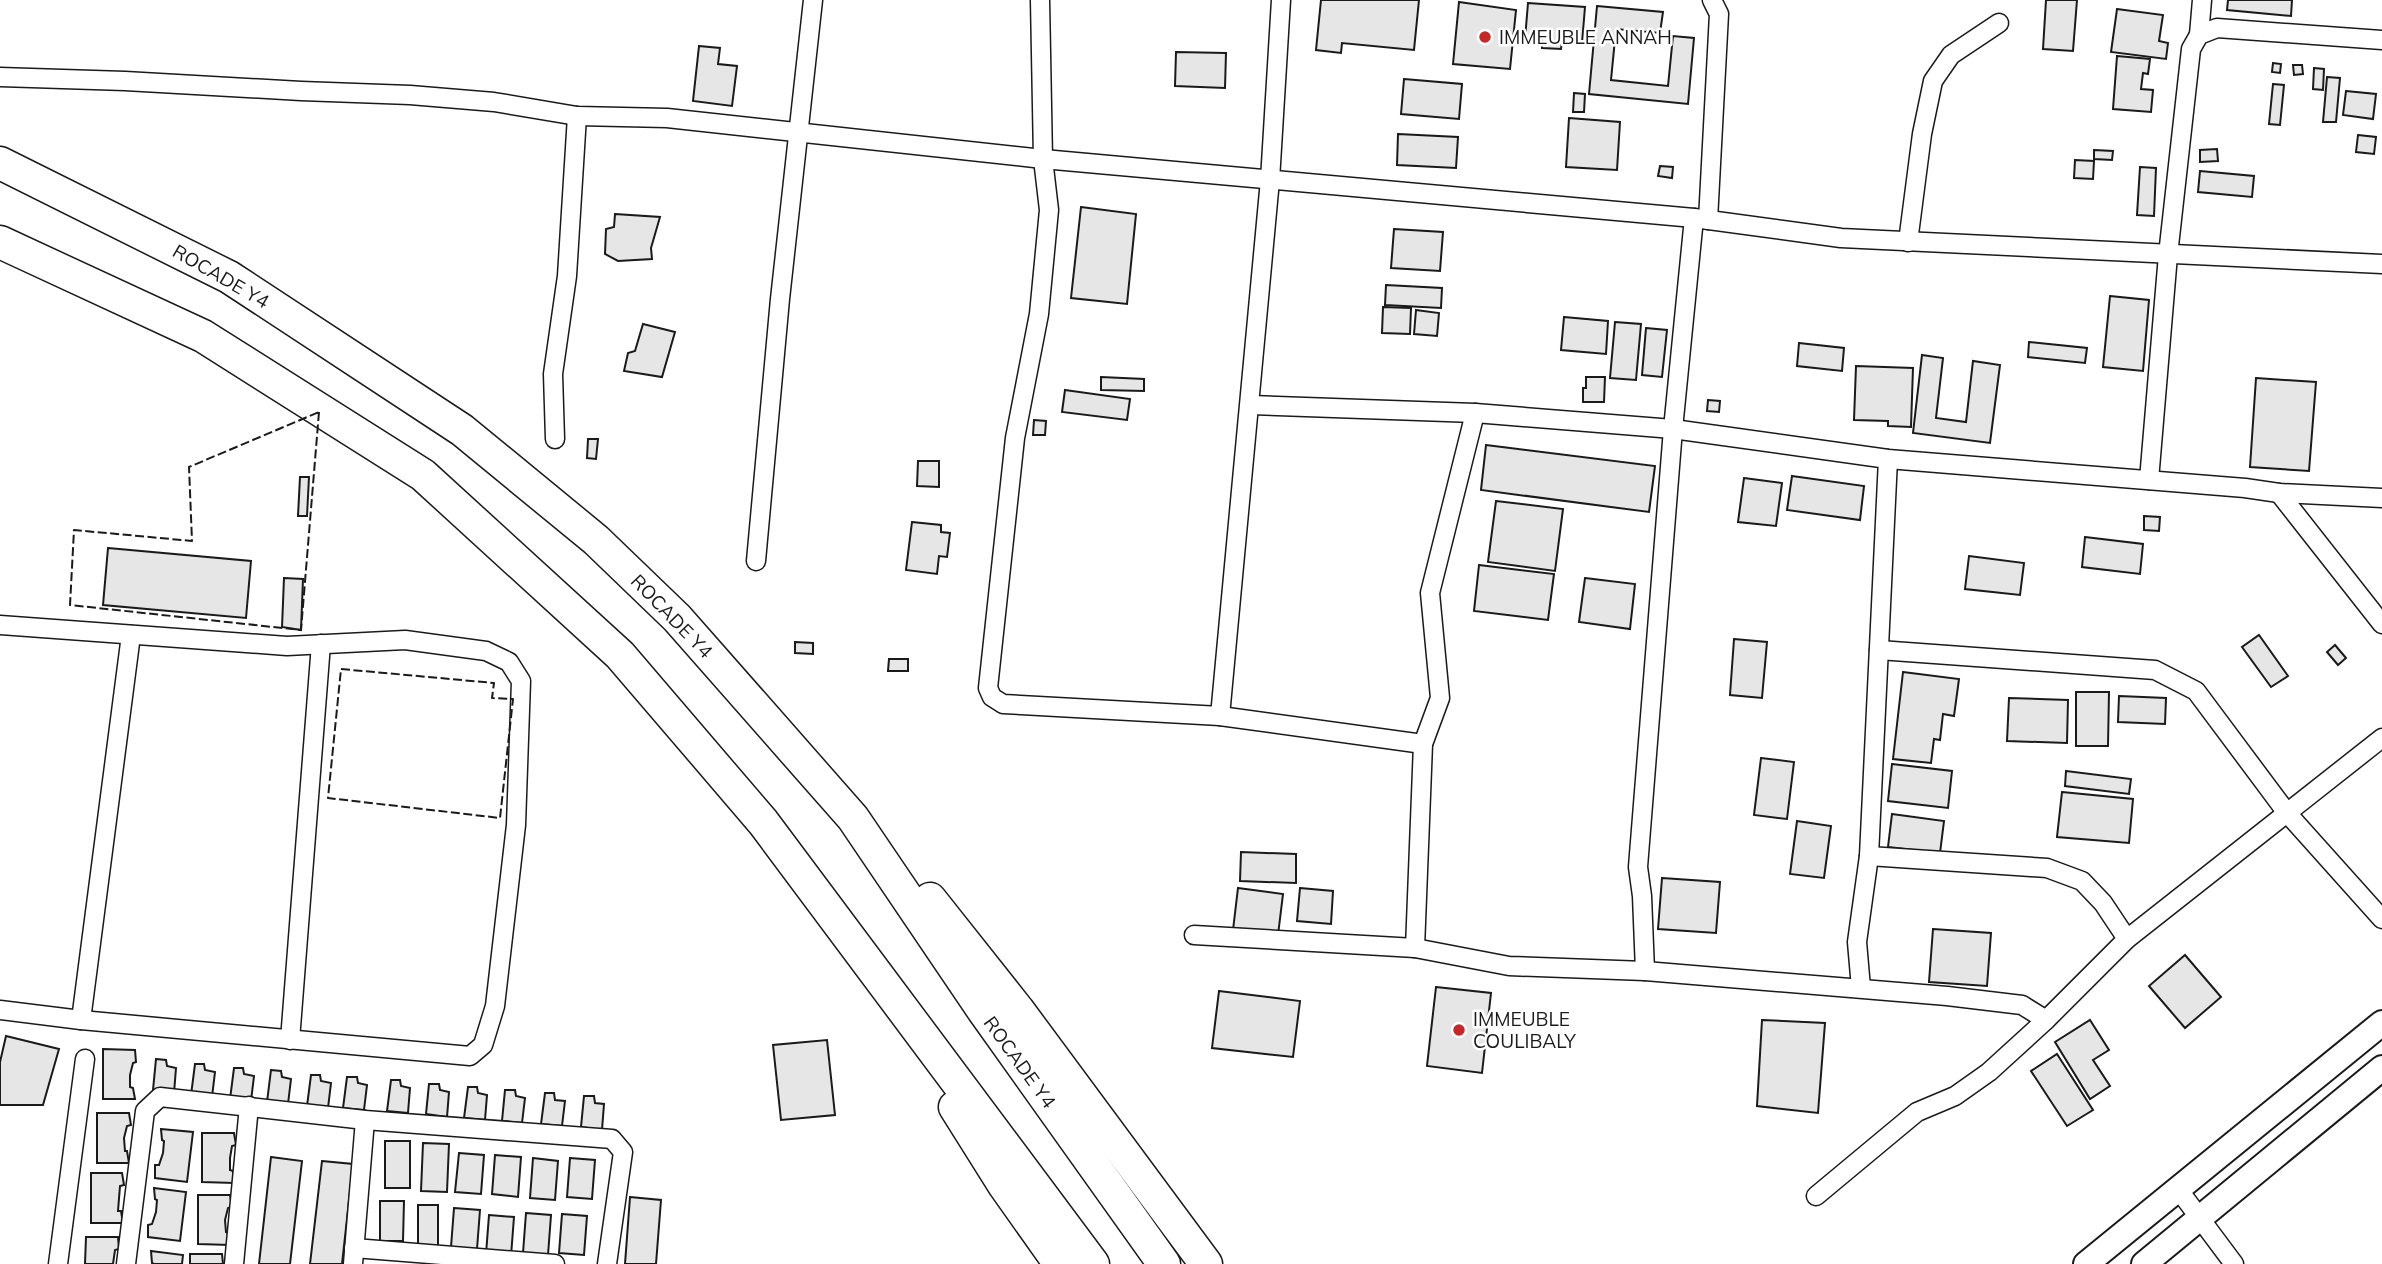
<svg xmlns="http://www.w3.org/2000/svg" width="2382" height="1264" viewBox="0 0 2382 1264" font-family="Mulish,sans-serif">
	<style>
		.building { fill: #e6e6e6; stroke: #1a1a1a; stroke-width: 2 }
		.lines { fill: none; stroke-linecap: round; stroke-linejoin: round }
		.street-casing { stroke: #1a1a1a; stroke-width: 21 }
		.secondary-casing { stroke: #1a1a1a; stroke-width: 28 }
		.highway-casing { stroke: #1a1a1a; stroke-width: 35 }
		.street { stroke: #fff; stroke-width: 18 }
		.secondary { stroke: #fff; stroke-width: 24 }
		.highway { stroke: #fff; stroke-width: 32 }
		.fence { stroke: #1a1a1a; stroke-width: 2; stroke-dasharray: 9 3.5; stroke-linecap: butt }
		.poi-dot { fill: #c62828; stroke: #fff; stroke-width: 2.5 }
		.labels { text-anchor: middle; stroke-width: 5; stroke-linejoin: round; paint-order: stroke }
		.poi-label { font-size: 19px; fill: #1a1a1a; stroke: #fff; text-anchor: start }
		.street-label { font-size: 19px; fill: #1a1a1a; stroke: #fff }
	</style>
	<rect width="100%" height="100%" fill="#fff"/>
	<g class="building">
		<polygon points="1321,0 1419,0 1414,50 1342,43 1341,53 1316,50"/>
		<polygon points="2046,0 2077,0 2073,51 2043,49"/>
		<polygon points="2228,0 2292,0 2291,16 2227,10"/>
		<polygon points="1459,2 1516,10 1510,69 1453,64"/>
		<polygon points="1528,3 1585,7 1582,43 1562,42 1561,49 1542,48 1542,40 1525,39"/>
		<polygon points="1597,6 1663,12 1660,33 1616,29 1611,80 1668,86 1673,36 1694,38 1688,104 1589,94"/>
		<polygon points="2117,9 2163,15 2159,41 2168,43 2166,59 2111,52"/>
		<polygon points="699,46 720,48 718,64 737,66 732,106 693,101"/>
		<polygon points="1176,52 1226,53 1225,88 1175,86"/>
		<polygon points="2117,56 2150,59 2148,74 2143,73 2141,89 2153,90 2151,112 2113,109"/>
		<polygon points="2273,63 2281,64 2280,73 2272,72"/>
		<polygon points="2293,65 2302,65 2303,74 2294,75"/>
		<polygon points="2314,68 2324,69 2323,90 2313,89"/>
		<polygon points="2327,77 2340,78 2336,122 2323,122"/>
		<polygon points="1404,79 1462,84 1459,119 1401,114"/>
		<polygon points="2273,84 2284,85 2280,125 2269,124"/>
		<polygon points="2346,91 2376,94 2373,119 2343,115"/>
		<polygon points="1574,93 1585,94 1584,112 1573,112"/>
		<polygon points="1569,118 1620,122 1617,170 1566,167"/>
		<polygon points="1398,134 1458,137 1456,168 1397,165"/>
		<polygon points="2358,135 2376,137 2374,154 2356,152"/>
		<polygon points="2217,149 2218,161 2200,162 2200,150"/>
		<polygon points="2094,150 2113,151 2112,160 2094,159"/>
		<polygon points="2075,160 2094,161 2093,179 2074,178"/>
		<polygon points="1660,166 1673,167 1672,178 1658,176"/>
		<polygon points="2140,167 2156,168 2154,216 2137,215"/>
		<polygon points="2200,171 2254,176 2252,197 2198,192"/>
		<polygon points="1081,207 1136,214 1127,304 1071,298"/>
		<polygon points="615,214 660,217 651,248 652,259 618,261 605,254 606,229 614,227"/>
		<polygon points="1394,229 1443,232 1440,271 1391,268"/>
		<polygon points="1386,285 1442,288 1441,308 1385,305"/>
		<polygon points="2110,296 2149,300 2143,371 2103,367"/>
		<polygon points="1383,307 1411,308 1410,334 1382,333"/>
		<polygon points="1416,310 1439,313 1437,336 1414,334"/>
		<polygon points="1564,317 1608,321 1606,354 1561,350"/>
		<polygon points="1615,322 1641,324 1636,380 1610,378"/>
		<polygon points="643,324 675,332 662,377 624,371 628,353 635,351"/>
		<polygon points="1646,328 1667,330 1662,377 1642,375"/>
		<polygon points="2029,342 2087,348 2085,363 2028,357"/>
		<polygon points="1799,343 1844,348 1842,371 1797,366"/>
		<polygon points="1922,355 1943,358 1936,418 1966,422 1973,361 2000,365 1990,443 1913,433"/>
		<polygon points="1856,366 1913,368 1911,427 1888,426 1888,421 1854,420"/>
		<polygon points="1101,377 1144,379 1144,391 1101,390"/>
		<polygon points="1586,377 1605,377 1604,402 1583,402 1583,388 1586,388"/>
		<polygon points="2256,378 2316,382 2309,471 2250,467"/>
		<polygon points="1065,390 1130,399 1127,420 1062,412"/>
		<polygon points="1708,400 1720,401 1719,412 1707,411"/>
		<polygon points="1034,420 1046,421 1045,435 1033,435"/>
		<polygon points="588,439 598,439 596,459 587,458"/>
		<polygon points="1486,445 1655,466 1649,512 1481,490"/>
		<polygon points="918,461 939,461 939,487 917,486"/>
		<polygon points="1792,476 1864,486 1860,520 1787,510"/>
		<polygon points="300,477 309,477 307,516 298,516"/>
		<polygon points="1744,478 1782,483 1776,526 1738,522"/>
		<polygon points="1496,501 1563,509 1555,571 1488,562"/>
		<polygon points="2144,516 2160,517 2159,531 2144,530"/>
		<polygon points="912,522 941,525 941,532 950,533 947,557 939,556 937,574 906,570"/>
		<polygon points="2085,537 2143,544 2140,574 2082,567"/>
		<polygon points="108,548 251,561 246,618 103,605"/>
		<polygon points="1969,556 2024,563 2020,595 1965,589"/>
		<polygon points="1479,565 1554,574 1548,620 1474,611"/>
		<polygon points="284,578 303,579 301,630 282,627"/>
		<polygon points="1585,578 1635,584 1630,629 1579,622"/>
		<polygon points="2259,635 2288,676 2271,687 2242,647"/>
		<polygon points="1734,639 1767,642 1762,698 1730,695"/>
		<polygon points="795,642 813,643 813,654 795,653"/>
		<polygon points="2335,645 2346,658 2338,665 2327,652"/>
		<polygon points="889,659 908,659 908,671 888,671"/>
		<polygon points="1903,672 1959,679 1954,716 1943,714 1940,740 1934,739 1931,763 1893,759"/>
		<polygon points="2076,692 2109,692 2108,746 2076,746"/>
		<polygon points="2119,696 2166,698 2165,724 2118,722"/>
		<polygon points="2009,698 2068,700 2067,743 2007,741"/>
		<polygon points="1761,758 1794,762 1787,819 1754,815"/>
		<polygon points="1892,764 1952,771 1948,808 1888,801"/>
		<polygon points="2066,771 2131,779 2129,794 2065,786"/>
		<polygon points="2062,792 2133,799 2129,843 2057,837"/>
		<polygon points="1892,814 1944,821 1940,853 1888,847"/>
		<polygon points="1797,821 1831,826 1824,878 1790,874"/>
		<polygon points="1241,852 1296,854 1296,883 1240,881"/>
		<polygon points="1662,878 1720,882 1716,933 1658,929"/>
		<polygon points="1238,888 1283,894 1278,935 1233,930"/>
		<polygon points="1300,888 1333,891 1331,924 1297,921"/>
		<polygon points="1933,929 1991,933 1987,986 1929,982"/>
		<polygon points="2185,955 2221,997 2185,1028 2149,986"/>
		<polygon points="1436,987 1491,993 1482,1073 1427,1066"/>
		<polygon points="1219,991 1300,1001 1293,1057 1212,1048"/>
		<polygon points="1762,1020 1825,1023 1818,1113 1757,1106"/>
		<polygon points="2090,1020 2109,1050 2093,1060 2110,1086 2090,1099 2055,1042"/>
		<polygon points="6,1036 59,1049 43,1105 0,1105 0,1062"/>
		<polygon points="827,1040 835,1115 781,1120 773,1045"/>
		<polygon points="103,1049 135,1050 136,1062 133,1063 130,1075 130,1087 133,1088 135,1099 103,1099"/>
		<polygon points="2057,1054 2093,1110 2067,1126 2031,1071"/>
		<polygon points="156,1059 166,1060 167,1066 176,1068 174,1093 153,1090"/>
		<polygon points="195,1064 204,1064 205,1070 215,1072 212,1097 191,1095"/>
		<polygon points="234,1068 243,1068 244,1074 254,1076 251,1101 230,1099"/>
		<polygon points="271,1070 281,1071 282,1077 291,1079 288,1104 267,1102"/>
		<polygon points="311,1075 320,1075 321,1081 331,1083 328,1108 307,1106"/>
		<polygon points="347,1077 357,1077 358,1083 367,1085 364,1110 343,1108"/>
		<polygon points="391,1080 400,1080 401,1086 410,1088 408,1113 387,1111"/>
		<polygon points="429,1084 439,1084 440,1090 449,1092 447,1117 426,1114"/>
		<polygon points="468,1087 477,1087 478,1093 487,1095 485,1120 464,1118"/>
		<polygon points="505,1090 515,1090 516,1096 525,1098 522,1123 502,1121"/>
		<polygon points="545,1093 554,1093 555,1100 565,1101 562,1126 541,1124"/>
		<polygon points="584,1096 594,1096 595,1103 604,1104 602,1130 581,1127"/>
		<polygon points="97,1113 129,1113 131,1125 127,1126 124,1138 125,1151 127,1151 129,1163 97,1163"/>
		<polygon points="161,1129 193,1132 187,1182 155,1178 155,1165 159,1165 163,1153 164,1141 162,1140"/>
		<polygon points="202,1133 234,1133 236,1145 232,1146 230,1158 230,1170 233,1171 234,1183 202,1182"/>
		<rect x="385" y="1141" width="25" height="47"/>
		<polygon points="423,1143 449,1144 447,1192 421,1191"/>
		<polygon points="459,1153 484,1155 481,1194 455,1192"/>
		<polygon points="495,1155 521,1157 518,1197 492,1194"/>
		<polygon points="271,1157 302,1161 290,1264 259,1264"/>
		<polygon points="533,1158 558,1161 555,1200 530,1198"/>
		<polygon points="570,1158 595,1160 592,1199 567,1197"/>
		<polygon points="322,1161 353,1164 342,1264 310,1264"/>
		<polygon points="91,1173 122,1173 124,1185 120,1186 118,1211 121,1211 123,1223 91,1223"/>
		<polygon points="154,1188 186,1192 180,1241 148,1237 148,1225 152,1224 156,1212 157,1200 155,1199"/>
		<polygon points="198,1195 230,1195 232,1207 228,1208 225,1220 226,1232 228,1233 230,1245 198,1244"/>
		<polygon points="630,1197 661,1200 656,1264 625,1264"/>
		<polygon points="380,1201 404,1201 403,1241 380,1241"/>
		<rect x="418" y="1205" width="20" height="42"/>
		<polygon points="454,1208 480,1210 477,1249 451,1247"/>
		<polygon points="526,1213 551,1215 548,1255 523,1253"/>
		<polygon points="562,1214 587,1216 584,1255 559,1253"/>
		<polygon points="489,1215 514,1217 511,1256 486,1254"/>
		<polygon points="86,1237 118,1237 119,1249 115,1250 113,1264 85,1264"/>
		<polygon points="151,1251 183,1255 182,1264 154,1264 152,1263"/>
		<polygon points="190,1254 222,1254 223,1264 190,1264"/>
	</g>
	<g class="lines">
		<defs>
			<g id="street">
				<polyline points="1040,0 1043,159 1049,210 1039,314 1015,438 988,688 992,697 1003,704 1220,716 1270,180 1281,0"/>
				<polyline points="2199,35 2202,0"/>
				<polyline points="0,77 125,81 301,91 410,95 494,102 577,116 667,118 1043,159 1694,218 1841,238 2382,264"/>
				<polyline points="1708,220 1719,14 1712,0"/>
				<polyline points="1908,242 1922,134 1933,81 1951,55 1999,23"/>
				<polyline points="1251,405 1475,413 1673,429 1888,459 2245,488 2279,493 2382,498"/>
				<polyline points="555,439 553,374 567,276 577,116"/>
				<polyline points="2149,480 2168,255 2191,49 2199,35 2217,28 2382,40"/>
				<polyline points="2279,493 2382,624"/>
				<polyline points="756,561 780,299 813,0"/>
				<polyline points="0,625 287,646 405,640 486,651 509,662 521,681 516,825 495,1006 483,1045 470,1056 81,1020 0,1010"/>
				<polyline points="1879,650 2155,670 2196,691 2287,813 2382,919"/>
				<polyline points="1220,716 1423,744"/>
				<polyline points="1869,856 2047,868 2082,881 2103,903 2127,939"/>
				<polyline points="1194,935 1415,948 1509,966 1645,971 1947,996 2022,1005 2046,1020"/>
				<polyline points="1415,948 1423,744 1440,698 1430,593 1475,413"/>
				<polyline points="1645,971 1642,896 1638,867 1673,429 1694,218"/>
				<polyline points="1861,988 1857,942 1869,856 1888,459"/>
				<polyline points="81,1020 131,635"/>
				<polyline points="290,1040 321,644"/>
				<polyline points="2178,1189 2234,1264"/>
				<polyline points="1816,1196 1917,1112 1955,1096 1989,1072 2046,1020 2127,939 2382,738"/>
				<polyline points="354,1248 555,1264"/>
				<polyline points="58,1264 85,1059"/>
				<polyline points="126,1264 145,1111 160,1097 365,1120 612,1139 623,1152 607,1264"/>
				<polyline points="234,1264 249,1106"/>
				<polyline points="353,1264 365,1120"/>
			</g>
			<g id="secondary">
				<polyline points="2086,1264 2382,1023"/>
				<polyline points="2144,1264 2382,1068"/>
			</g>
			<g id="highway">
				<polyline points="0,163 229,277 462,430 596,540 677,618 853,818 983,1010 1164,1264"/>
				<polyline points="0,242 203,336 423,475 620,655 763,822 1093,1264"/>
				<polyline points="930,899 1018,1010 1206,1264"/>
				<polyline points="955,1107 1004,1185 1060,1264"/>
			</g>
		</defs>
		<use href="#street" class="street-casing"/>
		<use href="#secondary" class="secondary-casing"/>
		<use href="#highway" class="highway-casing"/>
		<use href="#street" class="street"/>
		<use href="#secondary" class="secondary"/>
		<use href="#highway" class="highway"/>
		<g class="fence">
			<polygon points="319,412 301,630 70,605 74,530 192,541 189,467"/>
			<polygon points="341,669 494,683 492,698 513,699 500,818 328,798"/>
		</g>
	</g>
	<g class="poi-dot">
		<circle cx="1485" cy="37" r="7"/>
		<circle cx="1459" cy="1030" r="7"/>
	</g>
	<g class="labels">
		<g class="poi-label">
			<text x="1499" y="44">IMMEUBLE ANNAH</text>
			<text x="1473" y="1026">IMMEUBLE<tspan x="1473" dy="22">COULIBALY</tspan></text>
		</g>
		<g class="street-label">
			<text transform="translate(221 276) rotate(30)" y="7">ROCADE Y4</text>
			<text transform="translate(672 616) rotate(46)" y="7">ROCADE Y4</text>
			<text transform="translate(1020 1062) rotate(54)" y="7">ROCADE Y4</text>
		</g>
	</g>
</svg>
